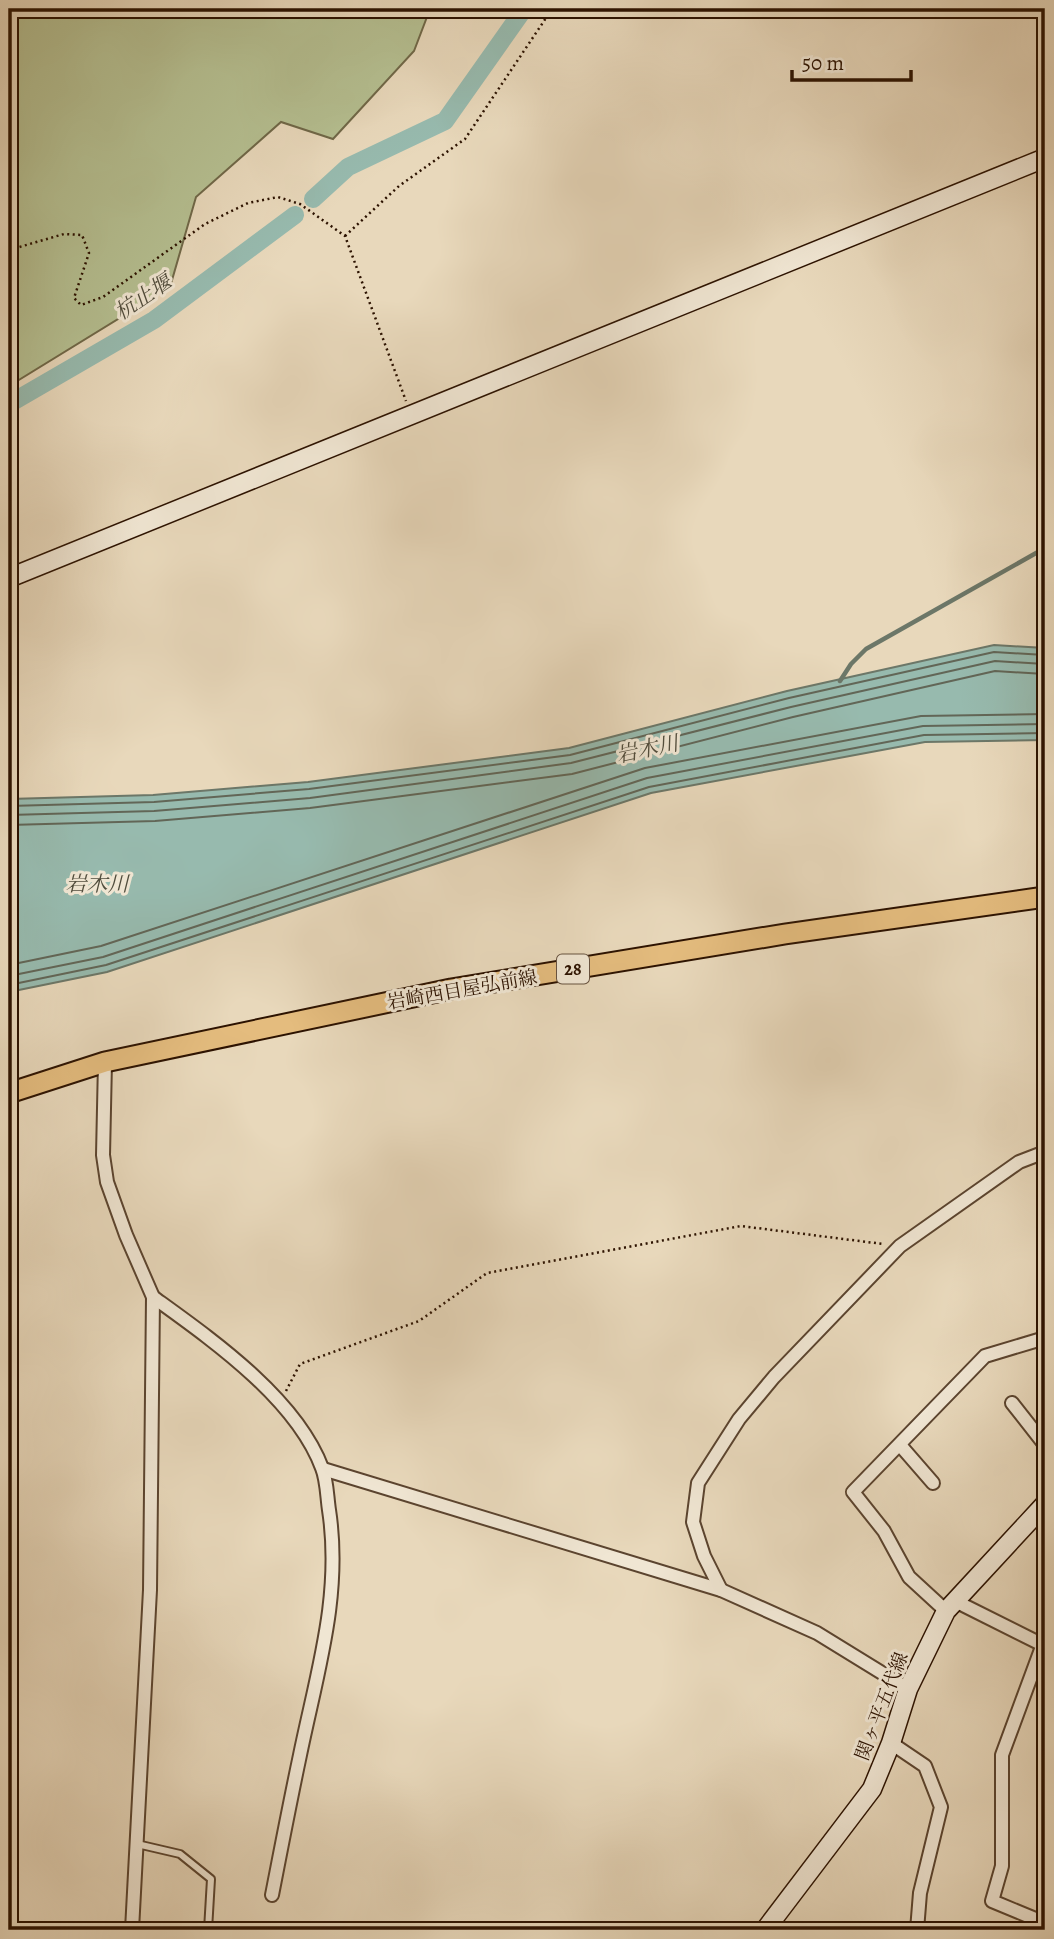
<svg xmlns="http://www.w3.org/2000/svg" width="1054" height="1939" viewBox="0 0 1054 1939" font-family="Alegreya,'Noto Serif JP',serif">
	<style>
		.green { fill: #b5bf91; stroke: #706848; stroke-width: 2 }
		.water { fill: #97baae; stroke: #6c7768; stroke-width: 2 }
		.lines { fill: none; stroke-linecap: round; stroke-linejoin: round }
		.shore { stroke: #626657; stroke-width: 2 }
		.stream { stroke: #6c7768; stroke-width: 4.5 }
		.canal { stroke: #97baae; stroke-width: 18 }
		.lane-casing { stroke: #5b442f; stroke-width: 10 }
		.street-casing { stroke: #5b442f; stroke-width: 16 }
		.secondary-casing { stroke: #2c1200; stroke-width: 21 }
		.primary-casing { stroke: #2c1200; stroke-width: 23 }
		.path { stroke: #2c1200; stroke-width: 2.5; stroke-dasharray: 2 3.5; stroke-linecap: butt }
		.lane { stroke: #f0e6d3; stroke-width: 6 }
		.street { stroke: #f0e6d3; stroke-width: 12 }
		.secondary { stroke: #f0e6d3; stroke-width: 18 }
		.primary { stroke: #e4bc7e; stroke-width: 19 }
		.labels { text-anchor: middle; stroke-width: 6; stroke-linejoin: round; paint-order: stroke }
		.shield { fill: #f0e6d3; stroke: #67523f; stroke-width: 2 }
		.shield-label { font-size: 18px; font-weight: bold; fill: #2c1200 }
		.street-label { font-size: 19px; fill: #2c1200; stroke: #f0e6d3 }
		.water-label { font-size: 21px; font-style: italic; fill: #514d3d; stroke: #f0e6d3 }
	</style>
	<rect width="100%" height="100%" fill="#e8d8bb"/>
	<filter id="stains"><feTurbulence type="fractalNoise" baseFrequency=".00286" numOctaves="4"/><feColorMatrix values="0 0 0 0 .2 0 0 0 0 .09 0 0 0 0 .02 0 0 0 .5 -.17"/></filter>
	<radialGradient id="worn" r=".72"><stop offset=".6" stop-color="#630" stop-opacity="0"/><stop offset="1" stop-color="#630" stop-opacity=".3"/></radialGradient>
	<polygon class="green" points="9,9 430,9 414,51 333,139 281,122 196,197 170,287 9,386"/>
	<polygon class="water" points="994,645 1045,648 1045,740 925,742 651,793 107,972 9,992 9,799 153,795 308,782 569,748 787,691"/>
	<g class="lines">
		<g class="shore">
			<polyline points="9,806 154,802 309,789 570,755 789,698 994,652 1045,655"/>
			<polyline points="9,815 154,811 310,798 571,763 791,707 995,661 1045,664"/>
			<polyline points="9,825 155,821 310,808 572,774 793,717 995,671 1045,674"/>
			<polyline points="9,965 101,946 645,768 921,716 1045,714"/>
			<polyline points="9,976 103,957 647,778 923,726 1045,724"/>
			<polyline points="9,985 106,965 649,787 924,735 1045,733"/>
		</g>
		<polyline class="stream" points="840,681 851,664 866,649 1045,548"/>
		<g class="canal">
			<polyline points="313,199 348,167 445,121 524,9"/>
			<polyline points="9,404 154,320 295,215"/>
		</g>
		<defs>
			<polyline id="lane" points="137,1844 180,1854 211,1879 208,1930"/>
			<g id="street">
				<polyline points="105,1062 103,1155 107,1182 126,1235 153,1297 150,1590 132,1930"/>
				<path d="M153 1297C211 1339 296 1398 322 1468 327 1480 327 1497 329 1510 342 1595 317 1672 300 1755 290 1802 281 1849 272 1895"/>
				<polyline points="1012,1403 1045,1445"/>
				<polyline points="900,1445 933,1483"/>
				<polyline points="323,1469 721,1590 817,1633 908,1689"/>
				<polyline points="721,1590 704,1556 693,1522 698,1483 739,1419 774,1377 900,1246 1019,1162 1045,1152"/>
				<polyline points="955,1601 1045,1646"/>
				<polyline points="946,1611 909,1577 884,1531 853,1492 985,1356 1045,1338"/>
				<polyline points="1043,1644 1002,1755 1002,1866 992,1901 1045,1923"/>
				<polyline points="891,1743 925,1766 941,1807 920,1893 917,1930"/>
			</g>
			<g id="secondary">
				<polyline points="9,578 1045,158"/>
				<polyline points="765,1930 872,1789 891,1743 908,1689 946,1611 1045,1504"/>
			</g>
			<polyline id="primary" points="9,1093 105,1062 451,989 785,934 1045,897"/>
		</defs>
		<use href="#lane" class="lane-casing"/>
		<use href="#street" class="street-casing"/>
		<use href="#secondary" class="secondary-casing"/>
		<use href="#primary" class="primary-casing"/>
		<g class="path">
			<polyline points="345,236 399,186 465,139 552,9"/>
			<polyline points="9,250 64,234 82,235 89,253 74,298 81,305 103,297 205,224 248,203 278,197 300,204 345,236 406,401"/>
			<polyline points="286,1391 300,1364 419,1321 487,1273 741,1226 883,1244"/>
			<polyline points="9,1925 119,1930"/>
		</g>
		<use href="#lane" class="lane"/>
		<use href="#street" class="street"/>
		<use href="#secondary" class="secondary"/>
		<use href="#primary" class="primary"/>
	</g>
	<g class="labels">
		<rect class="shield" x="557" y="954.5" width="32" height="29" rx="5"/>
		<g class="shield-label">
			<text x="573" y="975">28</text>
		</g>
		<g class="street-label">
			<text transform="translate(462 989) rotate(-10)" y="7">岩崎西目屋弘前線</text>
			<text transform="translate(881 1706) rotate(-69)" y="7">関ヶ平五代線</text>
		</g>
		<g class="water-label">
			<text transform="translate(143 297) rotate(-34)" y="7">杭止堰</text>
			<text transform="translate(647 749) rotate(-12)" y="7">岩木川</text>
			<text x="97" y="891">岩木川</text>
		</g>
	</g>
	<rect width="1054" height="1939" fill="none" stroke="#e8d8bb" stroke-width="35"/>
	<rect x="10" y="10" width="1033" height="1918" fill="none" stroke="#2c1200" stroke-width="3.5"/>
	<rect x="18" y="18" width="1019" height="1904" fill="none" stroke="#2c1200" stroke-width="2"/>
	<path d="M792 70v10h119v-10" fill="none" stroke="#2c1200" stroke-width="3.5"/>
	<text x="802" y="70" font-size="21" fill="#2c1200" stroke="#f0e6d3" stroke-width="5" paint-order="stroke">50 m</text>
	<rect width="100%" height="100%" filter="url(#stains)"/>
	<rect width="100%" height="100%" fill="url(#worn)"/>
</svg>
